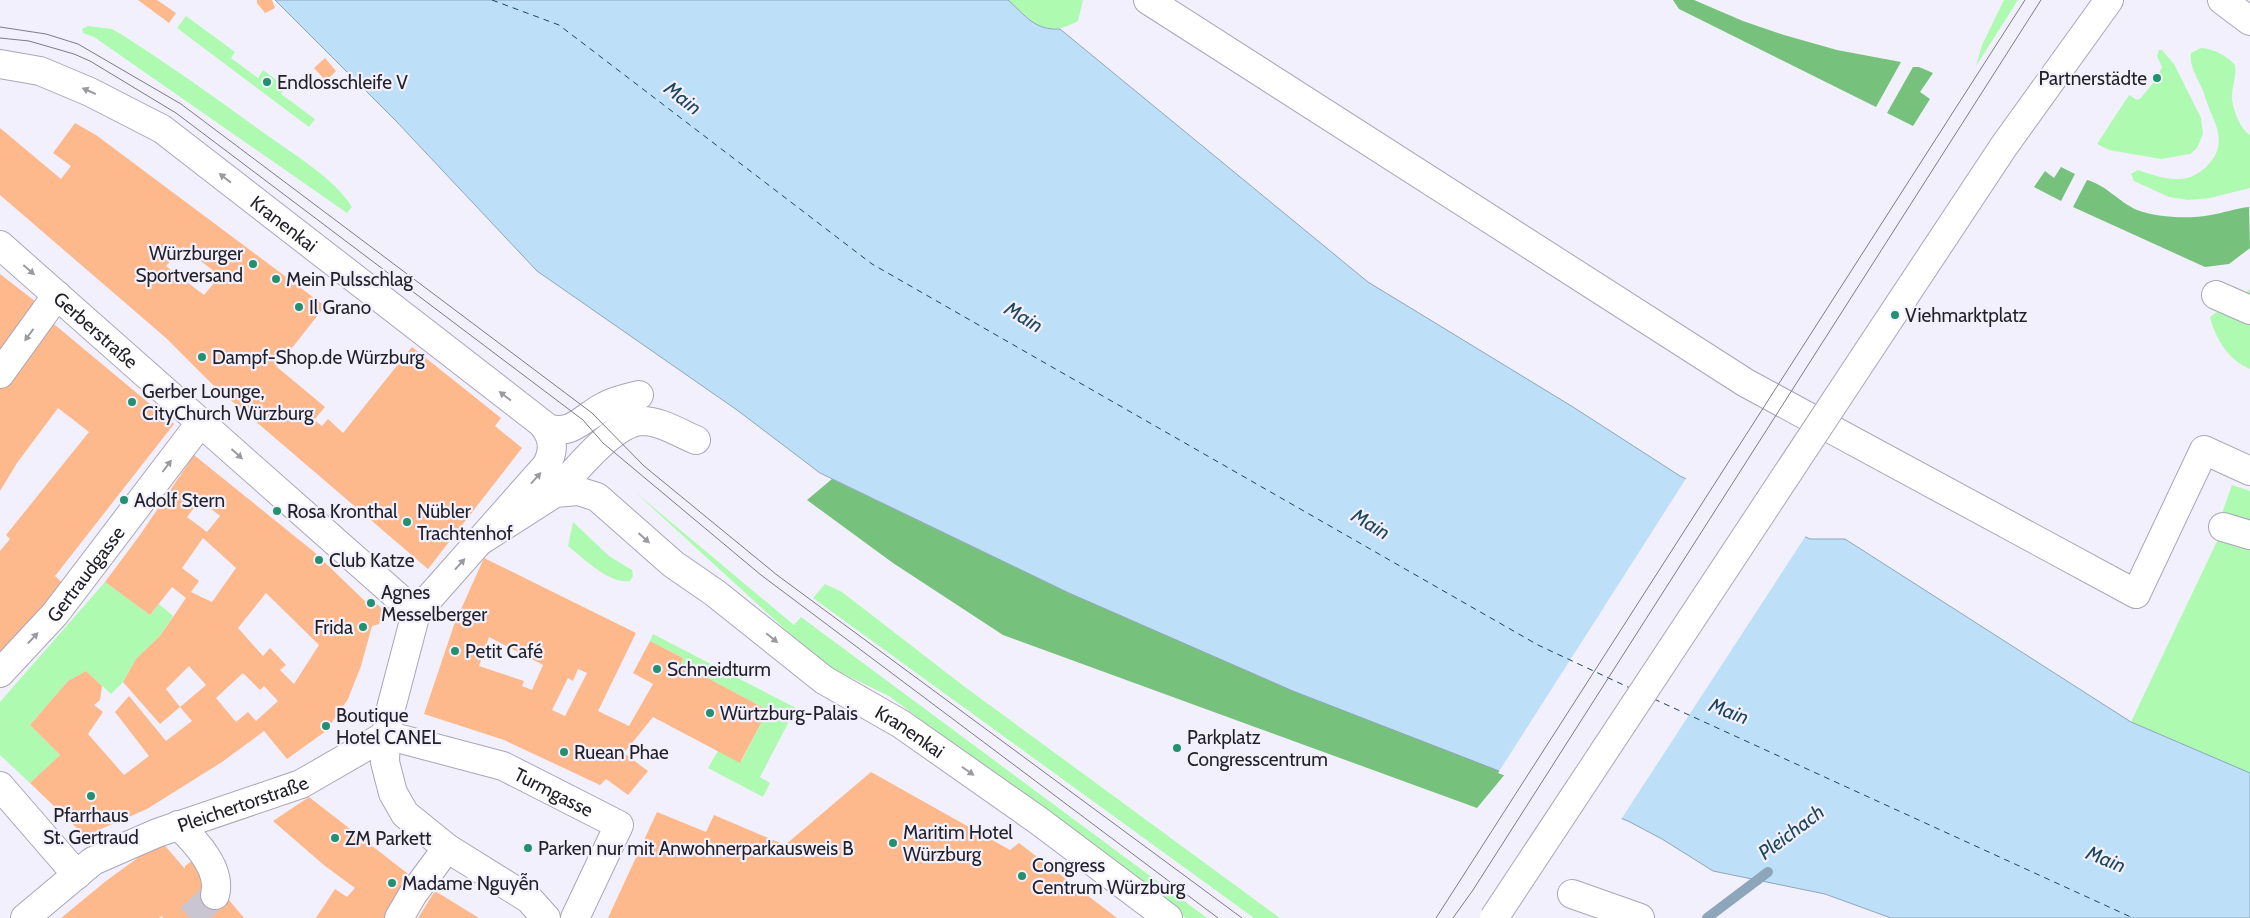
<svg xmlns="http://www.w3.org/2000/svg" width="2250" height="918" viewBox="0 0 2250 918" font-family="Cabin,sans-serif">
	<style>
		.green { fill: #aefab1 }
		.forest { fill: #76c17b }
		.water { fill: #bde0f8; stroke: #8ea6b9 }
		.pier { fill: #f3f0fd }
		.lines { fill: none; stroke-linecap: round; stroke-linejoin: round }
		.stream { stroke: #8ea6b9; stroke-width: 10 }
		.ferry { stroke: #1d465e; stroke-width: 1; stroke-dasharray: 6 5; stroke-linecap: butt }
		.building { fill: #fdb88b; fill-rule: evenodd }
		.minor-tunnel { stroke: #c9c6d2; stroke-width: 28; stroke-dasharray: 28 14; stroke-linecap: butt }
		.minor-casing { stroke: #aaa5b9; stroke-width: 30 }
		.major-casing { stroke: #aaa5b9; stroke-width: 30 }
		.minor { stroke: #fff; stroke-width: 28 }
		.major { stroke: #fff; stroke-width: 28 }
		.tram { stroke: #7d7b85; stroke-width: 1 }
		.major-bridge-casing { stroke: #aaa5b9; stroke-width: 30; stroke-linecap: butt }
		.major-bridge { stroke: #fff; stroke-width: 28 }
		.oneway { fill: #9b9a9e }
		.poi-dot { fill: #239070; stroke: #f3f0fd; stroke-width: 2 }
		.labels { text-anchor: middle; stroke-width: 4.5; stroke-linejoin: round; paint-order: stroke }
		.poi-label { font-size: 19px; fill: #211f27; stroke: #f3f0fd; text-anchor: start }
		.street-label { font-size: 19px; fill: #211f27; stroke: #f3f0fd }
		.water-label { font-size: 20px; font-style: italic; fill: #1d465e; stroke: #f3f0fd }
	</style>
	<rect width="100%" height="100%" fill="#f3f0fd"/>
	<g class="green">
		<path d="M1008 0H1083L1078 21C1044 40 1033 22 1008 0Z"/>
		<polygon points="2004,0 2018,0 1976,66 1982,45"/>
		<polygon points="186,16 235,52 231,58 258,78 263,70 286,87 281,94 315,119 309,127 177,28"/>
		<path d="M88 26 112 29 121 34C171 66 220 101 268 136 295 155 335 179 352 207L347 213 94 37 83 33 82 29Z"/>
		<path d="M2201 48C2214 49 2226 55 2235 65 2237 77 2231 88 2232 100 2234 112 2240 129 2250 135V188L2210 198 2188 200 2169 197 2134 181 2131 174 2138 170C2162 178 2185 187 2206 167 2227 147 2218 129 2209 108 2206 100 2204 93 2201 86 2196 76 2189 64 2191 53Z"/>
		<polygon points="2159,50 2162,50 2174,64 2201,118 2203,134 2197,148 2190,154 2161,159 2109,150 2097,144 2129,95 2137,100 2140,99 2157,78 2162,67 2157,56"/>
		<path d="M2250 289V369C2229 361 2215 338 2210 317L2218 311 2223 313Z"/>
		<polygon points="2232,485 2250,491 2250,773 2131,722 2220,535 2215,533"/>
		<polygon points="635,492 794,625 801,617 1207,918 1186,918 889,696 823,664"/>
		<path d="M573 522 609 556 632 570 633 576 630 581C610 585 582 557 568 546Z"/>
		<polygon points="105,582 150,615 159,604 173,616 160,636 136,659 123,682 111,694 86,671 68,681 30,725 60,755 30,783 0,755 0,702"/>
		<polygon points="825,584 842,592 965,687 1280,918 1254,918 813,598"/>
		<polygon points="653,634 796,708 760,777 770,783 763,797 708,768 718,751 741,762 768,710 681,664 683,658 650,641"/>
	</g>
	<g class="forest">
		<polygon points="1673,0 1694,0 1743,21 1784,35 1837,50 1901,62 1876,107 1679,9"/>
		<polygon points="1913,67 1919,67 1933,73 1920,92 1930,99 1913,126 1887,113"/>
		<polygon points="2061,167 2075,174 2061,201 2034,187 2045,171 2054,178"/>
		<path d="M2087 180C2106 185 2119 202 2137 210 2158 218 2190 219 2211 215 2224 213 2236 208 2249 207L2250 248 2229 264 2205 267 2073 207Z"/>
		<polygon points="832,479 1069,593 1293,691 1506,773 1477,808 1003,635 893,563 807,500"/>
	</g>
	<path class="water" d="M275 0H1008C1025 15 1035 31 1060 29L1368 282 1573 407 1680 476 1810 539H1845L2131 722 2250 773V918H1891L1825 894 1713 871 1662 839 1628 821 1293 691 1069 593 820 473 737 410 537 271 396 121Z"/>
	<polygon class="pier" points="1687,477 1807,534 1620,821 1498,773"/>
	<g class="lines">
		<polyline class="stream" points="1707,918 1768,872"/>
		<g class="ferry">
			<polyline points="492,0 559,25 872,264 1538,645 1630,688"/>
			<polyline points="1654,699 2133,918"/>
		</g>
	</g>
	<g class="building">
		<polygon points="138,0 157,0 176,13 169,23"/>
		<polygon points="257,0 272,0 275,8 265,13 257,3"/>
		<polygon points="325,58 336,71 326,81 314,68"/>
		<path d="M75 123 96 135 325 306 277 367 325 407 314 420 322 426 328 419 343 433 412 347 501 418 495 426 522 448 428 569 213 385 166 338 0 195V128L61 179 71 166 53 153ZM183 247 220 276 204 295 166 266Z"/>
		<polygon points="0,274 36,302 0,352"/>
		<polygon points="49,320 174,424 55,576 67,587 0,660 0,551 10,539 6,535 89,432 58,408 17,463 0,491 0,386"/>
		<path d="M194 455 313 551 368 604 374 602 384 610 379 624 372 626 361 666 348 699 326 731 287 759 264 731 222 762 147 809 85 836 30 783 60 755 30 725 68 681 86 671 102 686 100 700 94 705 103 712 88 734 124 775 149 756 115 712 129 696 166 741 192 721 180 707 206 685 189 666 166 689 180 707 160 724 123 682 136 659 160 636 186 598 172 587 150 615 105 582 140 535ZM200 500 220 516 207 532 187 517ZM203 538 236 568 212 602 191 592 199 581 182 568ZM266 593 319 645 294 684 280 670 286 665 270 648 263 656 238 628ZM243 673 260 690 264 686 278 701 256 721 248 712 236 722 216 698Z"/>
		<path d="M484 558 636 633 598 711 629 726 653 684 633 673 650 641 683 658 681 664 768 710 740 763 653 717 624 753 648 771 628 795 606 779 600 785 504 740 424 714 454 625ZM489 637 543 665 532 690 522 686 524 681 479 666ZM578 669 587 673 565 716 552 710 568 678 573 681Z"/>
		<polygon points="871,772 1010,850 1019,843 1117,918 608,918 657,812 706,832 714,815 785,845"/>
		<polygon points="309,797 416,880 392,918 316,918 335,889 347,897 355,888 325,866 273,821"/>
		<polygon points="161,841 185,869 185,866 193,860 222,905 229,900 244,918 163,918 162,916 159,918 61,918 106,881"/>
		<polygon points="435,891 479,918 418,918"/>
	</g>
	<g class="lines">
		<polyline class="minor-tunnel" points="190,918 215,895"/>
		<defs>
			<g id="minor">
				<polyline points="1148,0 1746,383 2136,594 2204,450 2250,471"/>
				<path id="s1" d="M0 64 40 71 90 92 162 129 548 428C571 437 586 415 605 406 616 400 627 398 639 395"/>
				<path id="s2" d="M0 245 416 613"/>
				<polyline points="2216,295 2250,310"/>
				<polyline points="0,374 57,295"/>
				<path d="M544 426C554 439 554 452 546 466L416 613 391 708 386 735 385 762 393 793 405 814 447 848 529 899 546 918"/>
				<path d="M555 493C574 473 613 422 642 421 661 421 679 433 696 440"/>
				<polyline points="2223,527 2250,535"/>
				<path id="s3" d="M480 541 555 493 578 491 597 497 673 564 715 593 824 680 901 724 1039 821 1168 918"/>
				<path id="s4" d="M0 673 55 614 201 422"/>
				<path id="s5" d="M386 735 503 766 619 825 575 918"/>
				<polyline points="0,786 77,875"/>
				<path d="M178 825C196 842 222 869 215 895"/>
				<polyline points="1572,894 1640,918"/>
				<path id="s6" d="M25 918 93 861 157 833 301 784 386 735"/>
				<polyline points="399,918 413,894 447,848"/>
			</g>
			<g id="major">
				<polyline points="2222,0 2250,21"/>
				<polyline points="1865,356 2004,146 2109,0"/>
			</g>
		</defs>
		<use href="#minor" class="minor-casing"/>
		<use href="#major" class="major-casing"/>
		<use href="#minor" class="minor"/>
		<use href="#major" class="major"/>
		<g class="tram">
			<polyline points="0,27 46,34 78,44 181,104 592,413 644,466 777,575 1242,918"/>
			<polyline points="0,38 29,41 74,54 90,61 176,113 583,420 603,443 761,575 1218,918"/>
			<polyline points="1436,918 2025,0"/>
			<polyline points="1453,918 1473,890 2041,0"/>
		</g>
		<defs>
			<polyline id="major-bridge" points="1494,918 1865,356"/>
		</defs>
		<use href="#major-bridge" class="major-bridge-casing"/>
		<use href="#major-bridge" class="major-bridge"/>
	</g>
	<defs><path id="oneway-solid" d="M-6-.8H1V-3.2L6.5 0L1 3.2V.8H-6Z" transform="scale(1.25)"/></defs>
	<g class="oneway">
		<use href="#oneway-solid" transform="translate(89 91) rotate(-156)"/>
		<use href="#oneway-solid" transform="translate(225 178) rotate(-142)"/>
		<use href="#oneway-solid" transform="translate(29 270) rotate(41)"/>
		<use href="#oneway-solid" transform="translate(29 335) rotate(126)"/>
		<use href="#oneway-solid" transform="translate(505 396) rotate(-143)"/>
		<use href="#oneway-solid" transform="translate(237 454) rotate(42)"/>
		<use href="#oneway-solid" transform="translate(167 466) rotate(-53)"/>
		<use href="#oneway-solid" transform="translate(536 478) rotate(-48)"/>
		<use href="#oneway-solid" transform="translate(644 538) rotate(42)"/>
		<use href="#oneway-solid" transform="translate(460 564) rotate(-48)"/>
		<use href="#oneway-solid" transform="translate(33 638) rotate(-47)"/>
		<use href="#oneway-solid" transform="translate(772 638) rotate(39)"/>
		<use href="#oneway-solid" transform="translate(968 771) rotate(35)"/>
	</g>
	<g class="poi-dot">
		<circle cx="2157" cy="78" r="5"/>
		<circle cx="267" cy="82" r="5"/>
		<circle cx="253" cy="264" r="5"/>
		<circle cx="276" cy="279" r="5"/>
		<circle cx="299" cy="307" r="5"/>
		<circle cx="1895" cy="315" r="5"/>
		<circle cx="202" cy="357" r="5"/>
		<circle cx="132" cy="402" r="5"/>
		<circle cx="124" cy="500" r="5"/>
		<circle cx="277" cy="511" r="5"/>
		<circle cx="407" cy="522" r="5"/>
		<circle cx="319" cy="560" r="5"/>
		<circle cx="371" cy="603" r="5"/>
		<circle cx="363" cy="627" r="5"/>
		<circle cx="455" cy="651" r="5"/>
		<circle cx="657" cy="669" r="5"/>
		<circle cx="710" cy="713" r="5"/>
		<circle cx="326" cy="726" r="5"/>
		<circle cx="1177" cy="748" r="5"/>
		<circle cx="564" cy="752" r="5"/>
		<circle cx="91" cy="796" r="5"/>
		<circle cx="335" cy="838" r="5"/>
		<circle cx="893" cy="843" r="5"/>
		<circle cx="528" cy="848" r="5"/>
		<circle cx="1022" cy="876" r="5"/>
		<circle cx="392" cy="883" r="5"/>
	</g>
	<g class="labels">
		<g class="poi-label">
			<text x="2147" y="85" text-anchor="end">Partnerstädte</text>
			<text x="277" y="89">Endlosschleife V</text>
			<text x="243" y="260" text-anchor="end">Würzburger<tspan x="243" dy="22">Sportversand</tspan></text>
			<text x="286" y="286">Mein Pulsschlag</text>
			<text x="309" y="314">Il Grano</text>
			<text x="1905" y="322">Viehmarktplatz</text>
			<text x="212" y="364">Dampf-Shop.de Würzburg</text>
			<text x="142" y="398">Gerber Lounge,<tspan x="142" dy="22">CityChurch Würzburg</tspan></text>
			<text x="134" y="507">Adolf Stern</text>
			<text x="287" y="518">Rosa Kronthal</text>
			<text x="417" y="518">Nübler<tspan x="417" dy="22">Trachtenhof</tspan></text>
			<text x="329" y="567">Club Katze</text>
			<text x="381" y="599">Agnes<tspan x="381" dy="22">Messelberger</tspan></text>
			<text x="353" y="634" text-anchor="end">Frida</text>
			<text x="465" y="658">Petit Café</text>
			<text x="667" y="676">Schneidturm</text>
			<text x="720" y="720">Würtzburg-Palais</text>
			<text x="336" y="722">Boutique<tspan x="336" dy="22">Hotel CANEL</tspan></text>
			<text x="1187" y="744">Parkplatz<tspan x="1187" dy="22">Congresscentrum</tspan></text>
			<text x="574" y="759">Ruean Phae</text>
			<text x="91" y="822" text-anchor="middle">Pfarrhaus<tspan x="91" dy="22">St. Gertraud</tspan></text>
			<text x="903" y="839">Maritim Hotel<tspan x="903" dy="22">Würzburg</tspan></text>
			<text x="345" y="845">ZM Parkett</text>
			<text x="538" y="855">Parken nur mit Anwohnerparkausweis B</text>
			<text x="1032" y="872">Congress<tspan x="1032" dy="22">Centrum Würzburg</tspan></text>
			<text x="402" y="890">Madame Nguyễn</text>
		</g>
		<g class="street-label">
			<text dy="7" stroke="none"><textPath href="#s1" startOffset="330">Kranenkai</textPath></text>
			<text dy="7" stroke="none"><textPath href="#s2" startOffset="128">Gerberstraße</textPath></text>
			<text dy="7" stroke="none"><textPath href="#s4" startOffset="131">Gertraudgasse</textPath></text>
			<text dy="7" stroke="none"><textPath href="#s3" startOffset="524">Kranenkai</textPath></text>
			<text dy="7" stroke="none"><textPath href="#s5" startOffset="178">Turmgasse</textPath></text>
			<text dy="7" stroke="none"><textPath href="#s6" startOffset="249">Pleichertorstraße</textPath></text>
		</g>
		<g class="water-label">
			<text transform="translate(683 98) rotate(38)" y="7">Main</text>
			<text transform="translate(1024 317) rotate(31)" y="7">Main</text>
			<text transform="translate(1371 524) rotate(31)" y="7">Main</text>
			<text transform="translate(1729 711) rotate(21)" y="7">Main</text>
			<text transform="translate(1791 832) rotate(-37)" y="7">Pleichach</text>
			<text transform="translate(2106 859) rotate(22)" y="7">Main</text>
		</g>
	</g>
</svg>
